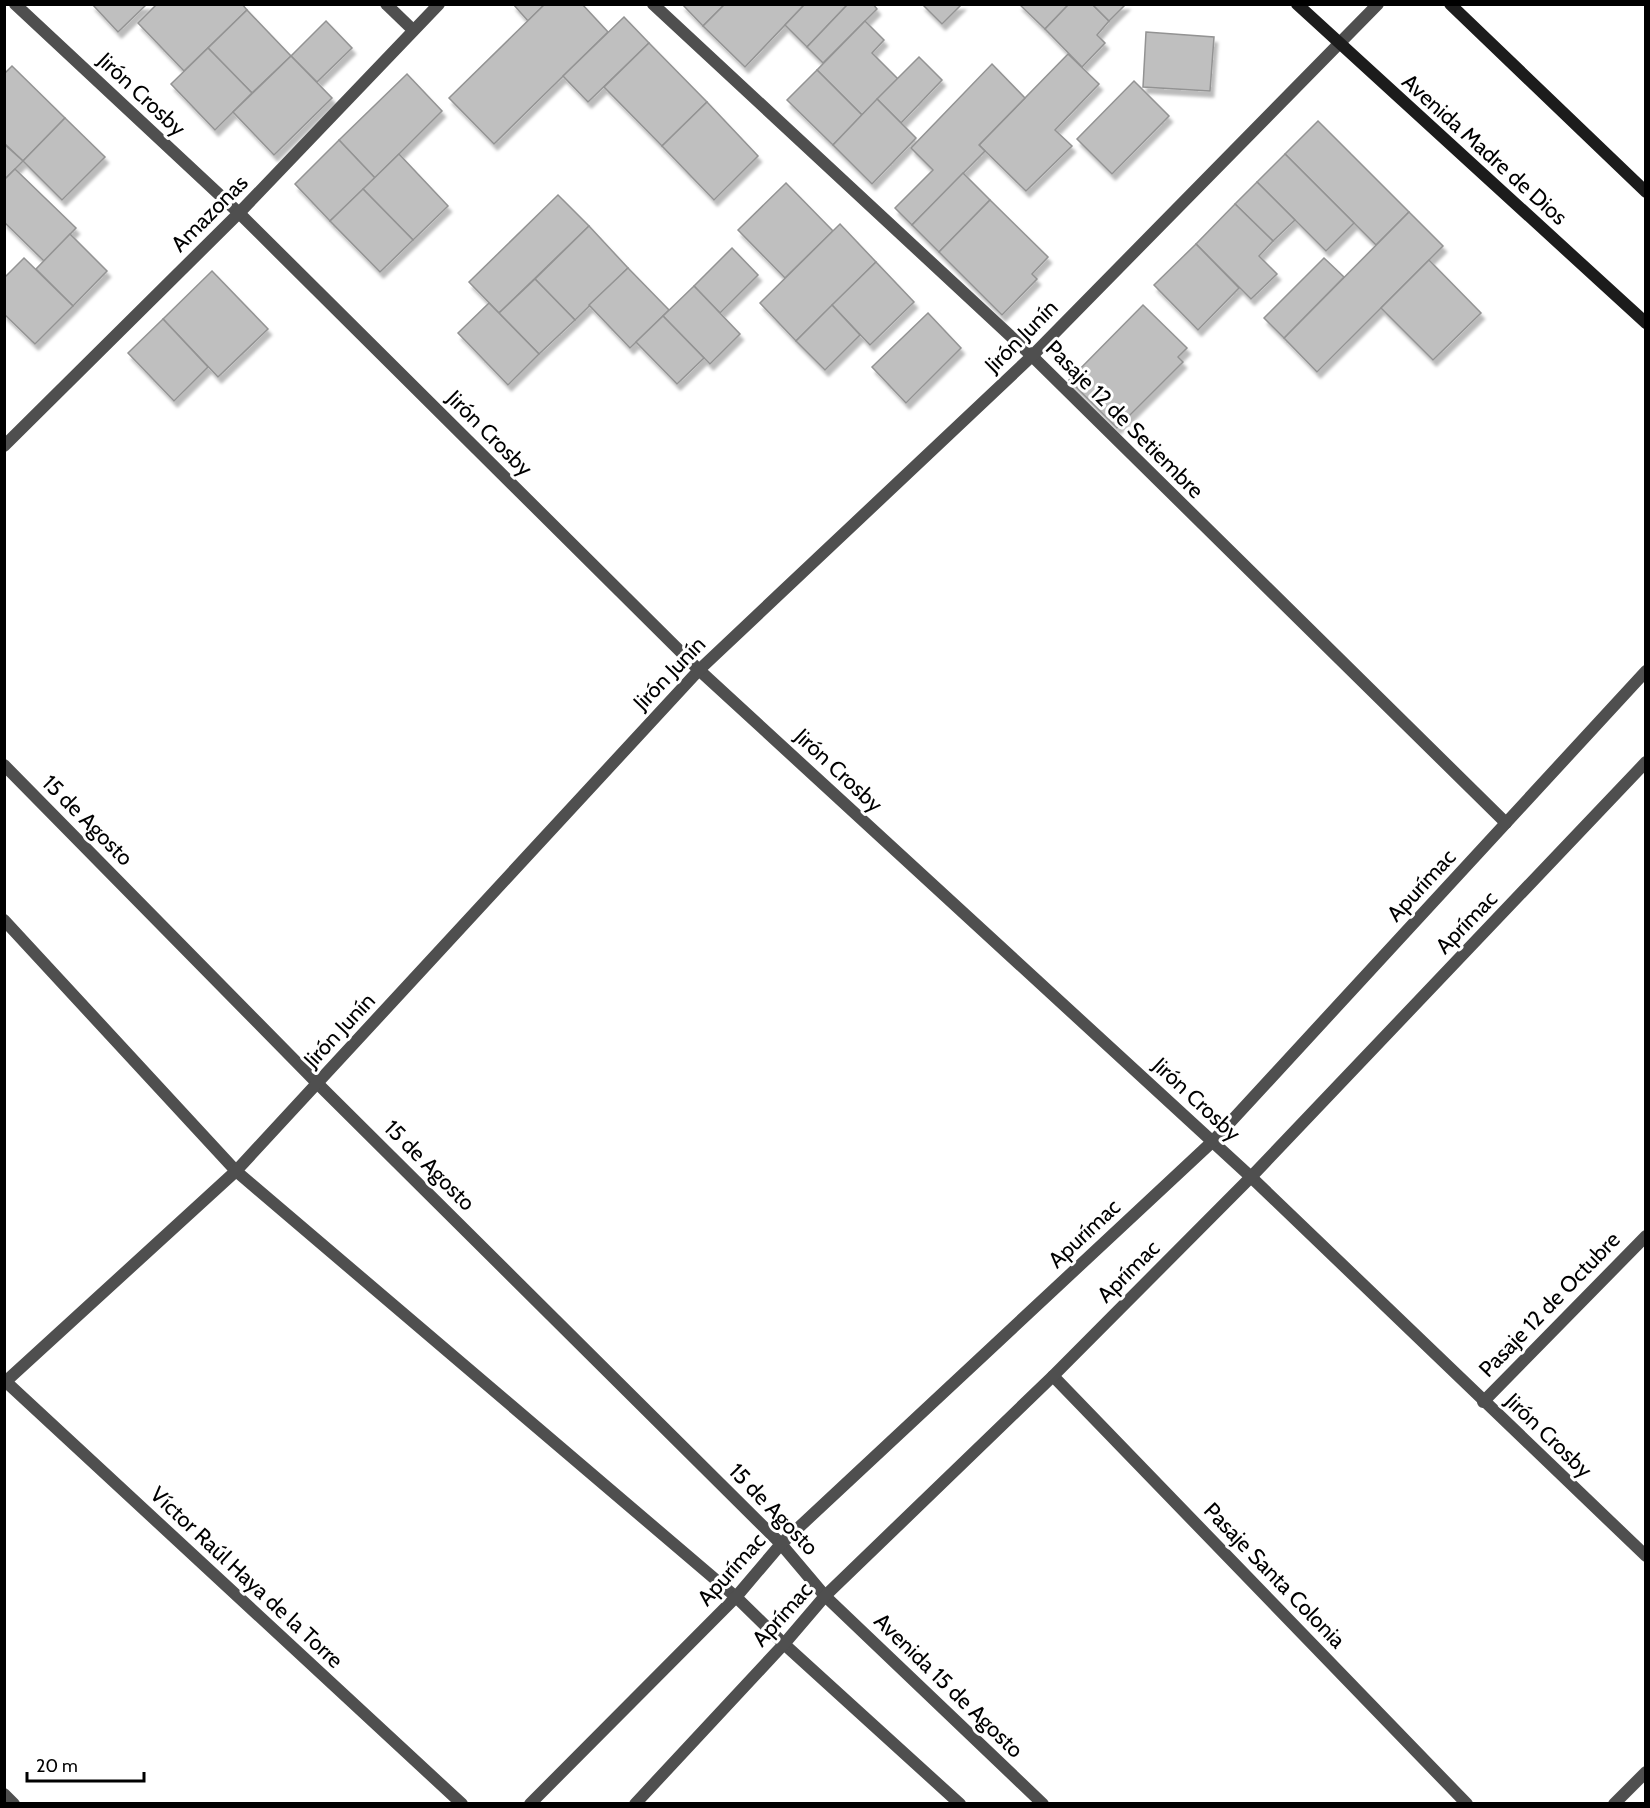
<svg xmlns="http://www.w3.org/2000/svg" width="1650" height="1808" viewBox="0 0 1650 1808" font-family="Cabin,sans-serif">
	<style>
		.building { fill: #bfbfbf; stroke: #939393; stroke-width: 1.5; filter: url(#shadow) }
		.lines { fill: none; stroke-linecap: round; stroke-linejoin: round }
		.service { stroke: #4f4f4f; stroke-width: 12 }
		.minor { stroke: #4f4f4f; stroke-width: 12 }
		.tertiary { stroke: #4f4f4f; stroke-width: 12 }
		.secondary { stroke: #1c1c1c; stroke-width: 12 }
		.labels { text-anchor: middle; stroke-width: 6; stroke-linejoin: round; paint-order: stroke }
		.street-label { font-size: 22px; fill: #000; stroke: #fff }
	</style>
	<defs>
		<filter id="shadow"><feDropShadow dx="3.5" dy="6" stdDeviation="1.5" flood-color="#0004"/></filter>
	</defs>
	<rect width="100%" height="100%" fill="#fff"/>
	<g class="building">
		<polygon points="92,4 147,4 118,32"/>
		<polygon points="157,4 242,4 247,10 184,71 138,23"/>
		<polygon points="513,4 545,4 528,21"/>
		<polygon points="545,4 582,4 608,32 494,144 449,98"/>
		<polygon points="682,4 725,4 703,26"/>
		<polygon points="725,4 805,4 745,67 703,26"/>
		<polygon points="805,4 848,4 807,47 785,25"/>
		<polygon points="848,4 873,4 877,9 823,63 807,47"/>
		<polygon points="922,4 962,4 942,24"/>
		<polygon points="1019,4 1069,4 1045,29"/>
		<polygon points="1069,4 1092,4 1109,21 1097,35 1105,43 1082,67 1045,29"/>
		<polygon points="1092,4 1126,4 1109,21"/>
		<polygon points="247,10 291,56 252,93 208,48"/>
		<polygon points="624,17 649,43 588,102 563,76"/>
		<polygon points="326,21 352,48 317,82 291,56"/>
		<polygon points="865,21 884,40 872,53 898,79 862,115 817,70"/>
		<polygon points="1146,32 1214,37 1210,91 1143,87"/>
		<polygon points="649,43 707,102 662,146 604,87"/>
		<polygon points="208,48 252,93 215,130 171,84"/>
		<polygon points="1068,54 1099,84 1055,130 1072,146 1026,191 979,145"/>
		<polygon points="291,56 332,98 274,155 233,112"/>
		<polygon points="919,57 942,80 901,123 877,99"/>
		<polygon points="992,64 1025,98 979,145 985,151 912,225 895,208 933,170 911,148"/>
		<polygon points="12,66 65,118 23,161 4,143 4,74"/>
		<polygon points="817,70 862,115 833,145 787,100"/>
		<polygon points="407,74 442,111 375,178 339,140"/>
		<polygon points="1134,81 1169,116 1112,174 1077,139"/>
		<polygon points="877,99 916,138 872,184 833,145"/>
		<polygon points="707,102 758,156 714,200 662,146"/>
		<polygon points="65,118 105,157 62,200 23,161"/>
		<polygon points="1318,121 1409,212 1376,245 1285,154"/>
		<polygon points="339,140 375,178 330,221 295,184"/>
		<polygon points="4,144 23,161 4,180"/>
		<polygon points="399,154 448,206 413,240 363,189"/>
		<polygon points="1285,154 1354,223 1326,251 1257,182"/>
		<polygon points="15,169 76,228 44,261 4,222 4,180"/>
		<polygon points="963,173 990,200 939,252 912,225"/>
		<polygon points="1257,182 1295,220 1273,241 1235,204"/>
		<polygon points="786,183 833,231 785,278 738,230"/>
		<polygon points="363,189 413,240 380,272 330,221"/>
		<polygon points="558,195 589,226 499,313 469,282"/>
		<polygon points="990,200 1048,257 1032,274 1037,279 1002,315 939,252"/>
		<polygon points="1235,204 1273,241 1259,256 1277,274 1251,299 1196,244"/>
		<polygon points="1409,212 1443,246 1317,372 1284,338"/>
		<polygon points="840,224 876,262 796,341 760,303"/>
		<polygon points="589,226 628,268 575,320 535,279"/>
		<polygon points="70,234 107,271 73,306 36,269"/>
		<polygon points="1196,244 1239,288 1198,330 1154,285"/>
		<polygon points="732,248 758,275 720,313 694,286"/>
		<polygon points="24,258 73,306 35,344 4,314 4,278"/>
		<polygon points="1324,258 1344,277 1284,338 1264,318"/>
		<polygon points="1429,260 1481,313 1433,360 1381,308"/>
		<polygon points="876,262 914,302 870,345 832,305"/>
		<polygon points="628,268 669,310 630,348 589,305"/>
		<polygon points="212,271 268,329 218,377 163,319"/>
		<polygon points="535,279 575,320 539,354 499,313"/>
		<polygon points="694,286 740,334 710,364 663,316"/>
		<polygon points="489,303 539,354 508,385 458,333"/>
		<polygon points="832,305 860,335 825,370 796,341"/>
		<polygon points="1143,305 1187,348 1178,357 1183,362 1117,428 1069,380"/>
		<polygon points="928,313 961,348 906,403 872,367"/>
		<polygon points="663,316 704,358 677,384 636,342"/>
		<polygon points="163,319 208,367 174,401 128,353"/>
	</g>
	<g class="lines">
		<polyline class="service" points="386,4 413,30"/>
		<g class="minor">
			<polyline points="15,4 239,213 699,670 1251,1177 1646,1556"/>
			<polyline points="653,4 1032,356 1506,823"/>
			<polyline points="4,446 239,213 439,4"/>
			<polyline points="1053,1376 1467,1804"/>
			<polyline points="4,1380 462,1804"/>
			<polyline points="1483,1402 1646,1236"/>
			<polyline points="825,1596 1043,1804"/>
			<polyline points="736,1597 784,1644 960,1804"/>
			<polyline points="4,1794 14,1804"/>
			<polyline points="1614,1804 1646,1772"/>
		</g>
		<g class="tertiary">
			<polyline points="4,765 318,1084 781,1544 825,1596"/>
			<polyline points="4,920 236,1171 736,1597"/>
			<polyline points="4,1383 236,1171 699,670 1032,356 1378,4"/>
			<polyline points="530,1804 736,1597 781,1544 1212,1142 1646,671"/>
			<polyline points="635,1804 784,1644 825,1596 1053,1376 1251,1177 1646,762"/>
		</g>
		<g class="secondary">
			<polyline points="1297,4 1646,323"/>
			<polyline points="1450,4 1646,192"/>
		</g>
	</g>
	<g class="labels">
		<g class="street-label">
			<text transform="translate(142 94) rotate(43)" y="8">Jirón Crosby</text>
			<text transform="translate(1485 149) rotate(42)" y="8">Avenida Madre de Dios</text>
			<text transform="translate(209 213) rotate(-45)" y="8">Amazonas</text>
			<text transform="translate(1021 336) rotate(-45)" y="8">Jirón Junín</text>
			<text transform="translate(1125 419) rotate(45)" y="8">Pasaje 12 de Setiembre</text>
			<text transform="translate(490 433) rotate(45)" y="8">Jirón Crosby</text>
			<text transform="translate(669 673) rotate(-46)" y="8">Jirón Junín</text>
			<text transform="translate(839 770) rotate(43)" y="8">Jirón Crosby</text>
			<text transform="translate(88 820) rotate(45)" y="8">15 de Agosto</text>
			<text transform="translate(1421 885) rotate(-47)" y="8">Apurímac</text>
			<text transform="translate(1466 922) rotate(-46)" y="8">Aprímac</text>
			<text transform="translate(339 1030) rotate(-47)" y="8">Jirón Junín</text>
			<text transform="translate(1197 1099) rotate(43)" y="8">Jirón Crosby</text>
			<text transform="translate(430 1165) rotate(45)" y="8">15 de Agosto</text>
			<text transform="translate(1084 1233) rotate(-43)" y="8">Apurímac</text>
			<text transform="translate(1128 1271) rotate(-45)" y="8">Aprímac</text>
			<text transform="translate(1549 1304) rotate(-46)" y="8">Pasaje 12 de Octubre</text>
			<text transform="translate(1549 1435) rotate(44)" y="8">Jirón Crosby</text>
			<text transform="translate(774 1509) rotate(46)" y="8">15 de Agosto</text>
			<text transform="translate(731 1569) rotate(-48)" y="8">Apurímac</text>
			<text transform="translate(1275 1575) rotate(46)" y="8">Pasaje Santa Colonia</text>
			<text transform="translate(247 1577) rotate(43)" y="8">Víctor Raúl Haya de la Torre</text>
			<text transform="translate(782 1614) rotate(-48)" y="8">Aprímac</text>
			<text transform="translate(949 1685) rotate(44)" y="8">Avenida 15 de Agosto</text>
		</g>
	</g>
	<rect width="1650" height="1808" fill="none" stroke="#000000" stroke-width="12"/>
	<path d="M27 1772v9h117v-9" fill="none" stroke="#000000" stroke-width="3"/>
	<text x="36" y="1772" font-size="18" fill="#000000" stroke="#ffffff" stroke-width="4.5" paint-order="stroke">20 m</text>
</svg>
